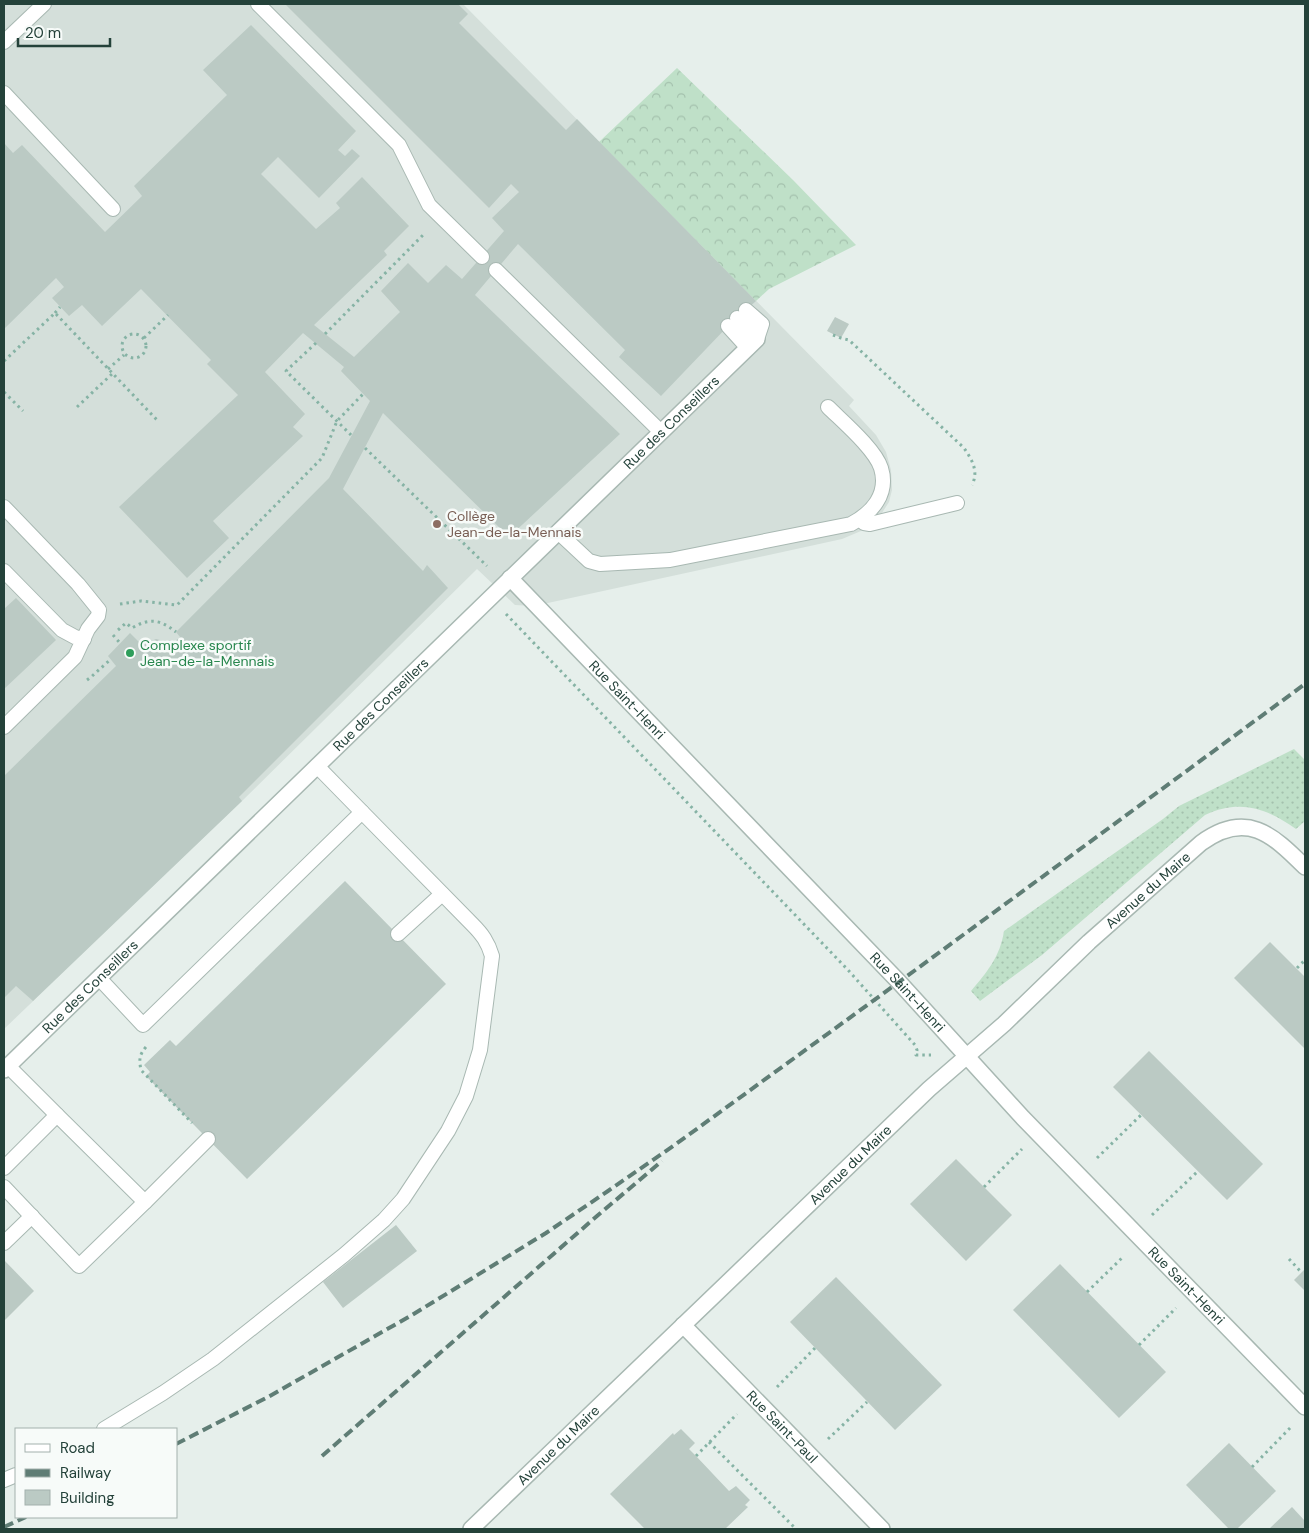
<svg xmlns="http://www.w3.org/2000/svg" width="1309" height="1533" viewBox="0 0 1309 1533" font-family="'DM Sans',sans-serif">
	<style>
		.built { fill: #d4dfda }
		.grass { fill: url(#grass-dots) }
		.forest { fill: url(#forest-crowns) }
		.building { fill: #bbcac4 }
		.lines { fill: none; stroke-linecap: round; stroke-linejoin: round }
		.lane-casing { stroke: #a8b8b2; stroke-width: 16 }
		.street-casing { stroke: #a8b8b2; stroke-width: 18 }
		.path { stroke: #86b3a5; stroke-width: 3; stroke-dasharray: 2.5 4; stroke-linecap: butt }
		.lane { stroke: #fff; stroke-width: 14 }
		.street { stroke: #fff; stroke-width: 15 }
		.rail { stroke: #5f7d75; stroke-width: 4; stroke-dasharray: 10 5; stroke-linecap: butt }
		.education-dot { fill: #8d6e63; stroke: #f7fbf9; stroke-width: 2 }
		.leisure-dot { fill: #2e9e5b; stroke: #f7fbf9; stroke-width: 2 }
		.labels { text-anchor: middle; stroke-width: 5; stroke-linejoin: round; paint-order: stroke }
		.street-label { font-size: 14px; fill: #24423a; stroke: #f7fbf9 }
		.education-label { font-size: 14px; fill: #785e54; stroke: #f7fbf9; text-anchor: start }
		.leisure-label { font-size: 14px; fill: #27864d; stroke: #f7fbf9; text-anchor: start }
	</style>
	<defs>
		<pattern id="grass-dots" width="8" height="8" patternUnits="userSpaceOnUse" patternTransform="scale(1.25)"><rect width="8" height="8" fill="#bfe0c8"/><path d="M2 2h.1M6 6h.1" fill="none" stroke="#a4c1ad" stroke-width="1.8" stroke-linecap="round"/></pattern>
		<pattern id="forest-crowns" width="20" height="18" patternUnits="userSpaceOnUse" patternTransform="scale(1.25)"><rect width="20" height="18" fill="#bfe0c8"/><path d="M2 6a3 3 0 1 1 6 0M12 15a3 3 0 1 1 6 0" fill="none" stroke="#a4c1ad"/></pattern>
	</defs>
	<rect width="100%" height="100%" fill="#e6efeb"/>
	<polygon class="built" points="4,4 463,4 854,400 849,406 876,435 886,452 891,470 892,490 889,502 880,516 861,531 842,539 534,606 515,605 477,569 242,801 4,1029"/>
	<path class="grass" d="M1294 749 1305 760V821L1296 829C1266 808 1240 799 1205 815L1042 955 980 1001 971 991C987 972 1000 957 1004 931L1163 819 1179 806Z"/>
	<polygon class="forest" points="677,68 793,180 856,245 769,289 756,301 599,142"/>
	<g class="building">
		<polygon points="285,4 458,4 468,14 459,23 566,130 577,119 756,301 728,326 661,396 619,357 625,350 518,244 475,295 620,434 509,537 383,413 343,489 423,571 427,565 448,588 239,797 242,801 33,1001 16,986 4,998 4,776 116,666 108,656 130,633 142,645 156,639 164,641 171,645 180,637 176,632 329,478 370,401 341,371 344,367 303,333 265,372 305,414 293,427 303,436 213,521 229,538 187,578 119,507 238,395 207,364 211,360 141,289 102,326 82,305 69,316 52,298 64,287 56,278 4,329 4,143 13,153 22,145 105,232 142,196 134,186 227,95 203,70 251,25 356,131 338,150 345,156 352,149 360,156 319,198 278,157 261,174 316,229 340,208 336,203 362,177 409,226 384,251 387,255 314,325 354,357 400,312 381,291 408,263 428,283 446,265 462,279 504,231 492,218 519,192 511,184 489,208"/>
		<polygon points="835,317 849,324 841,338 827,331"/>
		<polygon points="16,598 56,640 4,689 4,609"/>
		<polygon points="345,881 446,984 247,1179 146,1076 150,1072 144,1065 170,1040 176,1046"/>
		<polygon points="1270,942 1305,977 1305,1049 1234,978"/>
		<polygon points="1149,1051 1263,1164 1227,1200 1113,1087"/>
		<polygon points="956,1159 1012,1215 966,1261 910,1204"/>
		<polygon points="396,1225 417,1251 343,1308 323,1282"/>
		<polygon points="4,1260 34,1291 4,1321"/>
		<polygon points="1060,1264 1166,1372 1119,1418 1013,1310"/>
		<polygon points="1305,1269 1305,1291 1294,1280"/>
		<polygon points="836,1277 942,1385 895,1430 790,1322"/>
		<polygon points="681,1429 695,1443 689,1449 696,1456 729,1491 736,1486 750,1500 745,1505 748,1507 725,1529 645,1529 610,1494 673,1433 674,1435"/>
		<polygon points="1229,1443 1276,1491 1237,1529 1229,1529 1186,1485"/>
		<polygon points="1292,1507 1305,1521 1305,1529 1269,1529"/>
	</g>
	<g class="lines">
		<defs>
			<g id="lane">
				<polyline points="258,4 399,145 429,205 482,257"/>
				<polyline points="4,42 44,4"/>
				<polyline points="4,93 113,209"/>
				<polyline points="496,270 661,432"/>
				<polyline points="737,318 757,339 762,324 746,310"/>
				<polyline points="728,326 748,348"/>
				<polyline points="4,507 78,584 99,610 98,616 88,629 75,657 4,727"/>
				<polyline points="861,519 864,523 870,524 957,503"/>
				<path d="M558 532 589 561 600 564 670 560 851 524C872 513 889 494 881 468 875 449 842 421 828 407"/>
				<polyline points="4,571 62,630 75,637 84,639"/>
				<polyline points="398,934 442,894"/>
				<polyline points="99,978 143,1025 362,812 317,766"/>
				<polyline points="4,1168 57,1115 8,1066"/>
				<polyline points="4,1187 79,1266 145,1202 57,1115"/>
				<polyline points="145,1202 208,1139"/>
				<polyline points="4,1243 32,1216"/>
				<path d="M104 1429 163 1393 213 1359 344 1255 384 1220 403 1199 448 1131 466 1096 480 1050 492 956C488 942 482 934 472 924L362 812"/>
				<polyline points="4,1480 16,1475"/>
			</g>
			<g id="street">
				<path id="s1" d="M510 578 899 982 1023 1118 1305 1407"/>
				<path id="s2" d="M4 1070 757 339"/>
				<path id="s3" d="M683 1325 882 1529"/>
				<path id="s4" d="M471 1529 929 1089 1004 1024 1089 942 1201 843C1246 810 1272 834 1305 867"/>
			</g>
		</defs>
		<use href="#lane" class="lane-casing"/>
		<use href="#street" class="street-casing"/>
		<g class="path">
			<polyline points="55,313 60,307"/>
			<polyline points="325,334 425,233"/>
			<circle cx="134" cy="346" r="12"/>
			<path d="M833 335 841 338 849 340 964 448C972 460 979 471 972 485"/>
			<polyline points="144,338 168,315"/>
			<polyline points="316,343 286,371 351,435"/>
			<polyline points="4,361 55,313 157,420"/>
			<polyline points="108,369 124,355"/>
			<polyline points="4,392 23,411"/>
			<polyline points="77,407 113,373"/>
			<polyline points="365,448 487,566"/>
			<polyline points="120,604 141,601 177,605 322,458 337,421 363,394"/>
			<polyline points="506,614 848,970 915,1045 917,1050 916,1055 931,1055"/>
			<path d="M118 630 126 623 132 628C149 618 160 619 176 632"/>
			<polyline points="113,635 120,643"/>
			<polyline points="87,680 91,677 111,659"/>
			<polyline points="1297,968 1305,960"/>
			<path d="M146 1047C139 1055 139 1060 141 1070L192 1123"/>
			<polyline points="1097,1158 1141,1115"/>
			<polyline points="984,1187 1022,1149"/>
			<polyline points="1152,1215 1198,1171"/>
			<polyline points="1289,1259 1302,1273"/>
			<polyline points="1087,1292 1124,1256"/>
			<polyline points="1139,1345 1176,1308"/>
			<polyline points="777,1387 815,1348"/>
			<polyline points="828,1439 867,1402"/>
			<polyline points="709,1442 794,1527"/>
			<polyline points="696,1456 737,1414"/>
			<polyline points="1252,1467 1292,1426"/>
		</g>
		<use href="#lane" class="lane"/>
		<use href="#street" class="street"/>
		<g class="rail">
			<polyline points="176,1444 268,1397 412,1315 546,1233 608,1191 676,1144 899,982 1305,684"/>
			<polyline points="322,1456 597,1216 662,1161"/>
			<polyline points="4,1527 26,1517"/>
		</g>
	</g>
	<circle class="education-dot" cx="437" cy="524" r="5"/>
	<circle class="leisure-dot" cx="130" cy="653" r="5"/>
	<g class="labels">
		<g class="street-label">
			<text dy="5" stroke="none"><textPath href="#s2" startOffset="930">Rue des Conseillers</textPath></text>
			<text dy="5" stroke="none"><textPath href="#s1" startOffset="169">Rue Saint-Henri</textPath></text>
			<text dy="5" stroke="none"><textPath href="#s2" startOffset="525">Rue des Conseillers</textPath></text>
			<text dy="5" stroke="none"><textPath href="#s4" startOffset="931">Avenue du Maire</textPath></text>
			<text dy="5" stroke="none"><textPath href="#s2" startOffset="120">Rue des Conseillers</textPath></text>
			<text dy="5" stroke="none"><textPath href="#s1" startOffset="574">Rue Saint-Henri</textPath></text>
			<text dy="5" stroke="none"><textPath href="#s4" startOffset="526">Avenue du Maire</textPath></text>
			<text dy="5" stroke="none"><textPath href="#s1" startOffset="979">Rue Saint-Henri</textPath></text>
			<text dy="5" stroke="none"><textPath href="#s3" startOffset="142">Rue Saint-Paul</textPath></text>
			<text dy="5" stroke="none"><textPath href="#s4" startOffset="121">Avenue du Maire</textPath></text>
		</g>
		<g class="education-label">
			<text x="447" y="521">Collège<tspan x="447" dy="16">Jean-de-la-Mennais</tspan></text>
		</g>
		<g class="leisure-label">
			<text x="140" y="650">Complexe sportif<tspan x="140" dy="16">Jean-de-la-Mennais</tspan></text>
		</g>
	</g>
	<rect width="1309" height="1533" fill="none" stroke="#24423a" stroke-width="10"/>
	<rect x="15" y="1428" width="162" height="90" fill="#f7fbf9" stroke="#a3b1ad"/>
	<rect x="25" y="1444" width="25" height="8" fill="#ffffff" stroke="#a3b1ad"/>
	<text x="60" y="1453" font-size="15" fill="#24423a">Road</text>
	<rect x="25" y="1469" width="25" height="8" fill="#5f7d75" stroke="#a3b1ad"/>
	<text x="60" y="1478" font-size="15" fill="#24423a">Railway</text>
	<rect x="25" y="1490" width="25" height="15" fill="#bbcac4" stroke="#a3b1ad"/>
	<text x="60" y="1503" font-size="15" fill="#24423a">Building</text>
	<path d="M18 38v8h92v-8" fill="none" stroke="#24423a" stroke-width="2.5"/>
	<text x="25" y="38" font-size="15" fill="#24423a" stroke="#f7fbf9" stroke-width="4" paint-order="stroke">20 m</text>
</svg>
